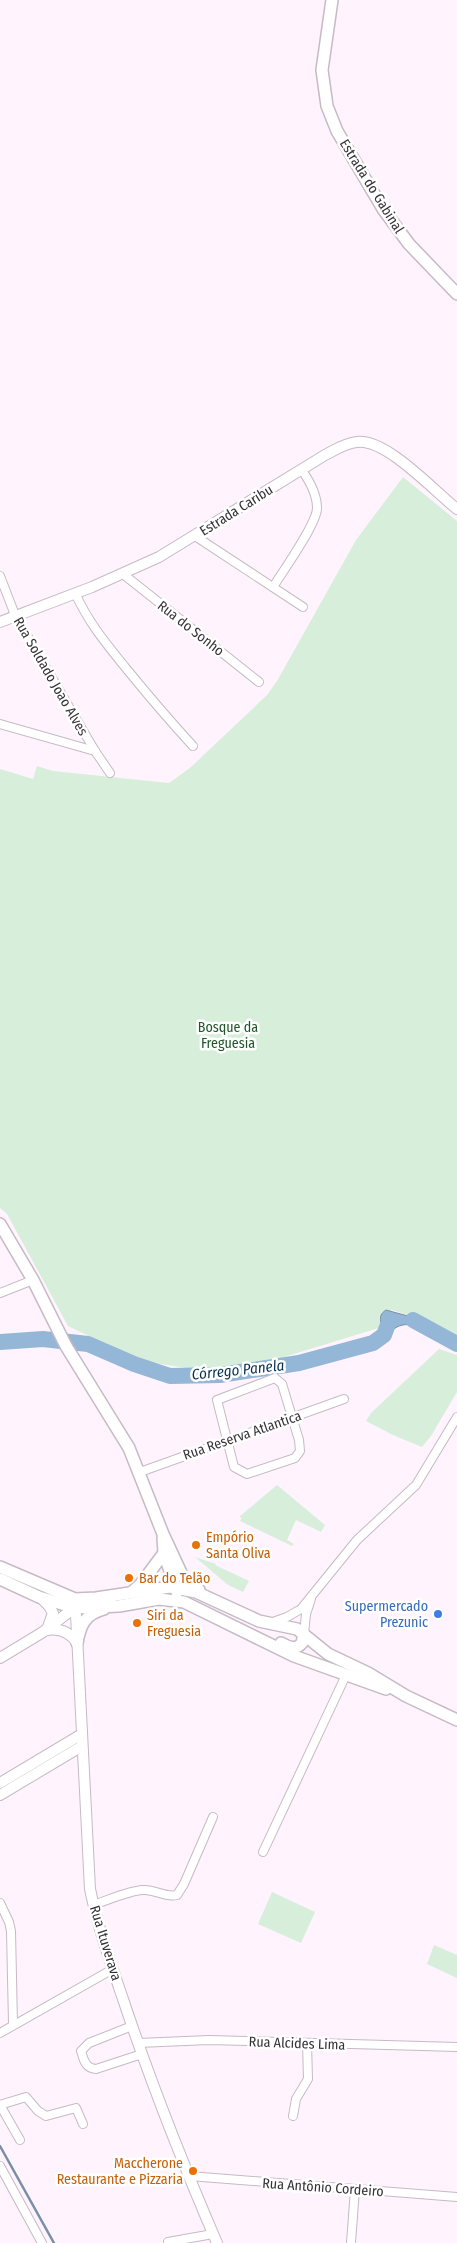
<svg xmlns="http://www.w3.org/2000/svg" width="457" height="2243" viewBox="0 0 457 2243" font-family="'Fira Sans Condensed',sans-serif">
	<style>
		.green { fill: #d7efda }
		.water { fill: #94b7d7; stroke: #788fa7 }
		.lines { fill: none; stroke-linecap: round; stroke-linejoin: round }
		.stream { stroke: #788fa7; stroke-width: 2.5 }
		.river { stroke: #94b7d7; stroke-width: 16 }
		.minor-casing { stroke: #c6bac5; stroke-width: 10 }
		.tertiary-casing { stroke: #c6bac5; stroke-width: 12 }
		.secondary-casing { stroke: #c6bac5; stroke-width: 14 }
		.minor { stroke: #fff; stroke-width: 8 }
		.tertiary { stroke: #fff; stroke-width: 10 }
		.secondary { stroke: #fff; stroke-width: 11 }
		.food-dot { fill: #e8710a; stroke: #fff; stroke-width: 2 }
		.shop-dot { fill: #3f7fe0; stroke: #fff; stroke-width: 2 }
		.labels { text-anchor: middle; stroke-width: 5; stroke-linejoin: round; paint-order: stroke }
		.street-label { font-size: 14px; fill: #363136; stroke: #fff }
		.park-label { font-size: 14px; fill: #1e552a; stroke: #fff }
		.food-label { font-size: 14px; fill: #c56008; stroke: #fff; text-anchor: start }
		.shop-label { font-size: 14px; fill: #366cbe; stroke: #fff; text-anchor: end }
		.water-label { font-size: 15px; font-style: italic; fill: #062f4f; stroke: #fff }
	</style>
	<rect width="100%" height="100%" fill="#fff3fe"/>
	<g class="green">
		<polygon points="403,477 457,521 457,1338 430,1322 392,1310 379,1317 382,1327 271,1361 206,1371 141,1361 68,1326 7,1214 0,1208 0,769 33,779 37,766 53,771 169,783 191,767 267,695 277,681 356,540"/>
		<polygon points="439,1349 457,1355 457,1392 431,1436 422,1447 393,1435 366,1421 371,1413"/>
		<polygon points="277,1485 325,1525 321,1532 296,1520 287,1540 294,1544 292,1546 240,1521 242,1518 239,1517"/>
		<polygon points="195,1557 216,1564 215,1565 249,1581 243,1592 228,1585"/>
		<polygon points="272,1892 315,1912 301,1943 258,1924"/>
		<polygon points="434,1945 457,1955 457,1978 427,1964"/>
	</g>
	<path class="water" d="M386 1310 430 1322 433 1330C421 1326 403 1320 393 1330 386 1337 384 1342 373 1343L382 1334C384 1324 375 1317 386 1310Z"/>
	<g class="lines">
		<polyline class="stream" points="0,2146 54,2243"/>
		<g class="river">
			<polyline points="413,1320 457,1344"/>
			<polyline points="0,1342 43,1339 88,1344 134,1364 170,1376 220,1375 299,1363 373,1343 384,1335 387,1327"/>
		</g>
		<defs>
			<g id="minor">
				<polyline points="195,536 303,607"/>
				<polyline points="123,574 259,682"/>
				<polyline points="0,576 15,615 95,751 110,773"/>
				<path d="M273 587C283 571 317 524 317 508 317 494 309 480 301 469"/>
				<path d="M75 593C89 623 104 641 125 667 147 694 169 720 193 746"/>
				<polyline points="0,724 95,751"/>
				<polyline points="0,1293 33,1280"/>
				<polygon points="275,1378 282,1384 299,1440 300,1451 295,1458 247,1474 234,1467 217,1400"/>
				<polyline points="140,1472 344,1399"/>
				<polyline points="273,1622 287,1617 301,1609 357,1540 416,1485 457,1417"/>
				<polyline points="304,1634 306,1614 311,1599"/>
				<polyline points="263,1852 346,1675"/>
				<polyline points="0,1903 9,1922 11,1931 13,2024"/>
				<path d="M93 1905C109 1900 127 1891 143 1890 155 1889 165 1898 177 1895L184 1884 213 1817"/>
				<path d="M132 2026 89 2043 81 2051C84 2060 85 2068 96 2069L142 2054"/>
				<polyline points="0,2033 113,1969"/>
				<polyline points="138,2043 209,2040 457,2047"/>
				<polyline points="0,2105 26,2097 38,2111 46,2116 76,2108 83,2124"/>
				<polyline points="0,2105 20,2140"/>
				<polyline points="293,2116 296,2099 308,2079 307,2043"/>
				<polyline points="0,2166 42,2243"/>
				<polyline points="189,2176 457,2197"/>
				<polyline points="168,2242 213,2234"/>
				<polyline points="351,2243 355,2189"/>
			</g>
			<g id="tertiary">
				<path d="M0 622 92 587 159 557 325 455C335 450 345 443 357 442 386 438 434 491 457 509"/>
				<polyline points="41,1598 49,1606 53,1613 48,1627"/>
				<path d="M72 1603 76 1615 90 1889C98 1928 111 1964 124 2002 151 2083 183 2164 217 2243"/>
				<path d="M47 1630C60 1628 70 1632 77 1643"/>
				<polyline points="0,1658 43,1632 78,1605"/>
				<polyline points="0,1783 82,1734"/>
				<polyline points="0,1795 82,1746"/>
			</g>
			<g id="secondary">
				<polyline points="332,0 322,70 327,106 337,131 383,209 409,244 457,294"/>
				<polyline points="0,1224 33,1280 66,1346 129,1448 163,1534 183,1577 199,1590"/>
				<polyline points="163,1538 164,1553 177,1592"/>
				<polyline points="0,1567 75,1599 96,1598 170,1587 196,1592 259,1621 297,1629 328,1654 368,1673 406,1696 457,1720"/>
				<polyline points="0,1579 39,1597 75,1608 119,1606 159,1599 184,1602 294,1656 386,1689"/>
				<polyline points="132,1592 140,1585 164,1553"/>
				<path d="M77 1643C80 1625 85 1614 104 1609"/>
				<path d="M281 1643C289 1647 295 1651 302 1643L304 1634"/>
			</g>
		</defs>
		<use href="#minor" class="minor-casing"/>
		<use href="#tertiary" class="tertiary-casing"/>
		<use href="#secondary" class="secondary-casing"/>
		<use href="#minor" class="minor"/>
		<use href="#tertiary" class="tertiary"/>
		<use href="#secondary" class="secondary"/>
	</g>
	<g class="food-dot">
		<circle cx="196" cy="1545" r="5"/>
		<circle cx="129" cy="1578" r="5"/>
		<circle cx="137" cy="1623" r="5"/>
		<circle cx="193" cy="2171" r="5"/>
	</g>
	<circle class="shop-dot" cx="438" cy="1614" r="5"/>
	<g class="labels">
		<g class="street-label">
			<text transform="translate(372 186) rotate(58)" y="5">Estrada do Gabinal</text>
			<text transform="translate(236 510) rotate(-32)" y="5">Estrada Caribu</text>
			<text transform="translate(191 628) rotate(38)" y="5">Rua do Sonho</text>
			<text transform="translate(51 676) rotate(60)" y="5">Rua Soldado Joao Alves</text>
			<text transform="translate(242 1435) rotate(-19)" y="5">Rua Reserva Atlantica</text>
			<text transform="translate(106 1943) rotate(73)" y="5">Rua Ituverava</text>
			<text transform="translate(297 2043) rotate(2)" y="5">Rua Alcides Lima</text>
			<text transform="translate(323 2187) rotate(4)" y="5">Rua Antônio Cordeiro</text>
		</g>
		<g class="park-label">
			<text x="228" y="1032">Bosque da<tspan x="228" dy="16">Freguesia</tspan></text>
		</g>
		<g class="food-label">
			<text x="206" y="1542">Empório<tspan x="206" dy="16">Santa Oliva</tspan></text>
			<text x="139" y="1583">Bar do Telão</text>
			<text x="147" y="1620">Siri da<tspan x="147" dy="16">Freguesia</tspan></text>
			<text x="183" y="2168" text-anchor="end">Maccherone<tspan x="183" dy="16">Restaurante e Pizzaria</tspan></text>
		</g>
		<g class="shop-label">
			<text x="428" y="1611">Supermercado<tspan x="428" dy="16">Prezunic</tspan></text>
		</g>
		<g class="water-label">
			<text transform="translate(238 1370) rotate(-6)" y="5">Córrego Panela</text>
		</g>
	</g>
</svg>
